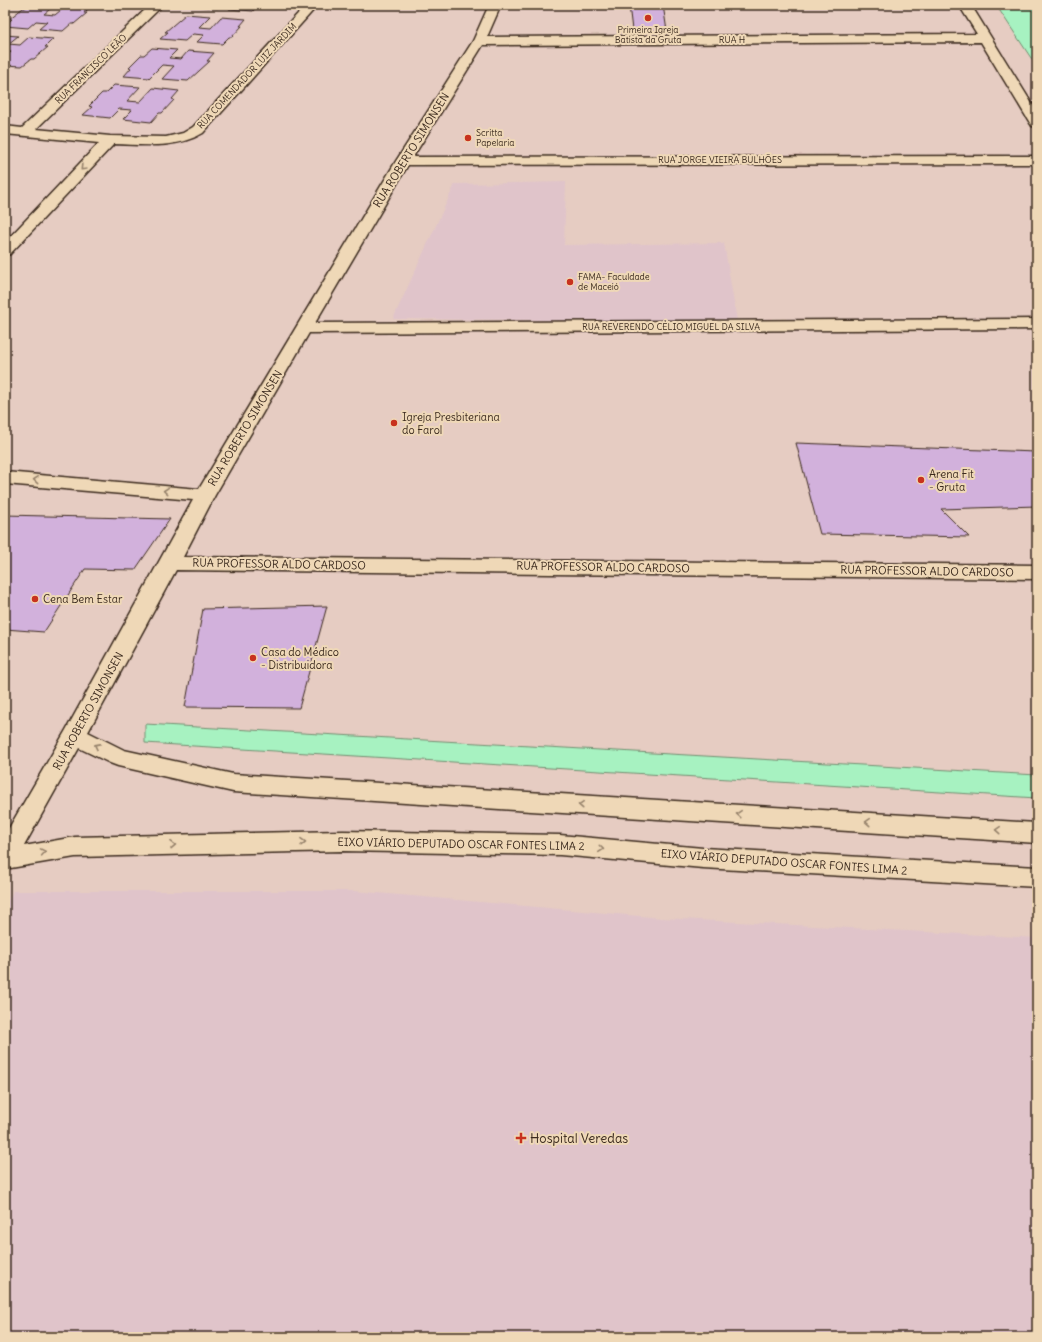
<svg xmlns="http://www.w3.org/2000/svg" width="1042" height="1342" viewBox="0 0 1042 1342" font-family="Delius,sans-serif">
	<style>
		.built { fill: #e0c4ca }
		.green { fill: #a7f2c1; stroke: #718e70 }
		.building { fill: #d2b1dc; stroke: #3b2a1e }
		.lines { fill: none; stroke-linecap: round; stroke-linejoin: round }
		.minor-casing { stroke: #3b2a1e; stroke-width: 3 }
		.minor { fill: #efd8b7; fill-rule: evenodd }
		.oneway { stroke: #95816a }
		.poi-dot { fill: #c8321e; stroke: #efd8b7; stroke-width: 1.5 }
		.labels { text-anchor: middle; stroke-width: 4; stroke-linejoin: round; paint-order: stroke }
		.far-poi-label { font-size: 9px; fill: #3b2a1e; stroke: #efd8b7; text-anchor: start }
		.far-street-label { font-size: 9px; fill: #3b2a1e; stroke: #efd8b7 }
		.street-label { font-size: 11px; fill: #3b2a1e; stroke: #efd8b7 }
		.poi-label { font-size: 11px; fill: #3b2a1e; stroke: #efd8b7; text-anchor: start }
		.near-poi-label { font-size: 13px; fill: #3b2a1e; stroke: #efd8b7; text-anchor: start }
	</style>
	<rect width="100%" height="100%" fill="#e6ccc2"/>
	<filter id="ink" filterUnits="userSpaceOnUse"><feTurbulence type="fractalNoise" baseFrequency=".025" numOctaves="2"/><feDisplacementMap in="SourceGraphic" scale="8" xChannelSelector="R" yChannelSelector="G"/><feConvolveMatrix kernelMatrix="1 2 1 2 8 2 1 2 1" color-interpolation-filters="sRGB"/></filter>
	<g filter="url(#ink)">
		<g class="built">
			<polygon points="566,182 564,245 724,243 737,321 393,319 455,184"/>
			<polygon points="13,891 354,891 662,918 1037,938 1037,1337 5,1337 5,907"/>
		</g>
		<g class="green">
			<polygon points="996,5 1037,6 1037,67"/>
			<polygon points="145,724 1037,775 1037,798 145,743"/>
		</g>
		<g class="building">
			<polygon points="29,5 55,5 44,14 55,15 67,5 91,6 84,13 87,13 74,24 71,24 63,31 39,29 47,22 36,21 28,28 5,26 12,19 9,19 23,8 25,8"/>
			<polygon points="195,5 221,5 218,8 194,6"/>
			<polygon points="233,5 259,5 253,11 229,9"/>
			<polygon points="629,5 663,5 667,31 632,30"/>
			<polygon points="186,14 210,16 199,27 211,28 221,17 246,19 240,26 242,26 232,37 229,37 222,44 197,42 204,35 193,34 185,41 160,39 168,32 165,32"/>
			<polygon points="5,35 18,36 8,44 20,45 29,37 53,39 45,47 48,47 34,59 31,59 22,66 5,65 5,57 11,52 5,51"/>
			<polygon points="152,48 177,50 169,58 181,59 188,51 214,53 207,61 210,61 188,81 162,79 174,66 162,65 149,78 124,76 131,68 129,67 141,55 144,55"/>
			<polygon points="114,85 140,87 127,101 140,102 153,88 179,91 172,99 174,100 162,113 159,113 151,122 123,119 132,110 119,109 110,118 83,115 92,107 89,106 102,93 106,93"/>
			<polygon points="796,443 1036,452 1037,506 941,509 969,537 820,534"/>
			<polygon points="5,515 170,519 135,570 85,569 44,632 5,629"/>
			<polygon points="327,606 299,708 185,707 203,609"/>
		</g>
		<g class="lines">
			<defs>
				<g id="minor">
					<path d="M150 5H163L36 129 110 136 166 137 183 133 193 127 306 5H318L203 133C176 149 144 145 114 144L10 254 5 256V242L99 143 5 134V126L22 128Z"/>
					<polygon points="489,5 501,5 487,37 977,34 959,5 971,5 1037,112 1037,127 1032,126 1030,123 981,42 483,45 413,157 1037,156 1037,164 408,165 315,323 1037,319 1037,329 309,333 215,495 183,557 1037,565 1037,579 176,570 88,732 124,750 233,774 1037,823 1037,843 233,792 118,766 110,763 79,748 24,846 75,837 343,831 560,835 703,848 1037,867 1037,887 703,868 560,855 343,851 75,857 5,869 5,835 66,730 193,500 5,484 5,472 199,489 396,161 473,41"/>
				</g>
			</defs>
			<use href="#minor" class="minor-casing"/>
			<use href="#minor" class="minor"/>
		</g>
		<defs><path id="oneway-chevron" d="M-2-3.5L2.5 0L-2 3.5" fill="none" stroke-width="1.6" stroke-linecap="round" stroke-linejoin="round"/></defs>
		<g class="oneway">
			<use href="#oneway-chevron" transform="translate(83 168) rotate(134)"/>
			<use href="#oneway-chevron" transform="translate(36 480) rotate(-175)"/>
			<use href="#oneway-chevron" transform="translate(166 491) rotate(-175)"/>
			<use href="#oneway-chevron" transform="translate(97 746) rotate(-153)"/>
			<use href="#oneway-chevron" transform="translate(581 805) rotate(-176)"/>
			<use href="#oneway-chevron" transform="translate(739 814) rotate(-176)"/>
			<use href="#oneway-chevron" transform="translate(868 822) rotate(-176)"/>
			<use href="#oneway-chevron" transform="translate(998 830) rotate(-176)"/>
			<use href="#oneway-chevron" transform="translate(303 842) rotate(-1)"/>
			<use href="#oneway-chevron" transform="translate(173 845) rotate(-1)"/>
			<use href="#oneway-chevron" transform="translate(601 849) rotate(5)"/>
			<use href="#oneway-chevron" transform="translate(43 852) rotate(-10)"/>
		</g>
	</g>
	<g class="poi-dot">
		<circle cx="648" cy="18" r="4"/>
		<circle cx="468" cy="138" r="4"/>
		<circle cx="570" cy="282" r="4"/>
		<circle cx="394" cy="423" r="4"/>
		<circle cx="921" cy="480" r="4"/>
		<circle cx="35" cy="599" r="4"/>
		<circle cx="253" cy="658" r="4"/>
		<path d="M519 1132h4v4h4v4h-4v4h-4v-4h-4v-4h4z"/>
	</g>
	<g class="labels">
		<g class="far-poi-label">
			<text x="648" y="33" text-anchor="middle">Primeira Igreja<tspan x="648" dy="10">Batista da Gruta</tspan></text>
			<text x="476" y="136">Scritta<tspan x="476" dy="10">Papelaria</tspan></text>
			<text x="578" y="280">FAMA- Faculdade<tspan x="578" dy="10">de Maceió</tspan></text>
		</g>
		<g class="far-street-label">
			<text x="732" y="43">RUA H</text>
			<text transform="translate(91 69) rotate(-44)" y="3">RUA FRANCISCO LEÃO</text>
			<text transform="translate(247 76) rotate(-47)" y="3">RUA COMENDADOR LUIZ JARDIM</text>
			<text x="720" y="163">RUA JORGE VIEIRA BULHÕES</text>
			<text x="671" y="330">RUA REVERENDO CÉLIO MIGUEL DA SILVA</text>
		</g>
		<g class="street-label">
			<text transform="translate(411 150) rotate(-58)" y="4">RUA ROBERTO SIMONSEN</text>
			<text transform="translate(245 428) rotate(-59)" y="4">RUA ROBERTO SIMONSEN</text>
			<text transform="translate(279 564) rotate(1)" y="4">RUA PROFESSOR ALDO CARDOSO</text>
			<text transform="translate(603 567) rotate(1)" y="4">RUA PROFESSOR ALDO CARDOSO</text>
			<text transform="translate(927 571) rotate(1)" y="4">RUA PROFESSOR ALDO CARDOSO</text>
			<text transform="translate(88 711) rotate(-61)" y="4">RUA ROBERTO SIMONSEN</text>
			<text transform="translate(461 844) rotate(1)" y="4">EIXO VIÁRIO DEPUTADO OSCAR FONTES LIMA 2</text>
			<text transform="translate(784 862) rotate(4)" y="4">EIXO VIÁRIO DEPUTADO OSCAR FONTES LIMA 2</text>
		</g>
		<g class="poi-label">
			<text x="402" y="421">Igreja Presbiteriana<tspan x="402" dy="13">do Farol</tspan></text>
			<text x="929" y="478">Arena Fit<tspan x="929" dy="13">- Gruta</tspan></text>
			<text x="43" y="603">Cena Bem Estar</text>
			<text x="261" y="656">Casa do Médico<tspan x="261" dy="13">- Distribuidora</tspan></text>
		</g>
		<g class="near-poi-label">
			<text x="530" y="1143">Hospital Veredas</text>
		</g>
	</g>
	<rect width="1042" height="1342" fill="none" stroke="#efd8b7" stroke-width="20"/>
	<rect x="10" y="10" width="1022" height="1322" fill="none" stroke="#3b2a1e" stroke-width="1.5" filter="url(#ink)"/>
</svg>
